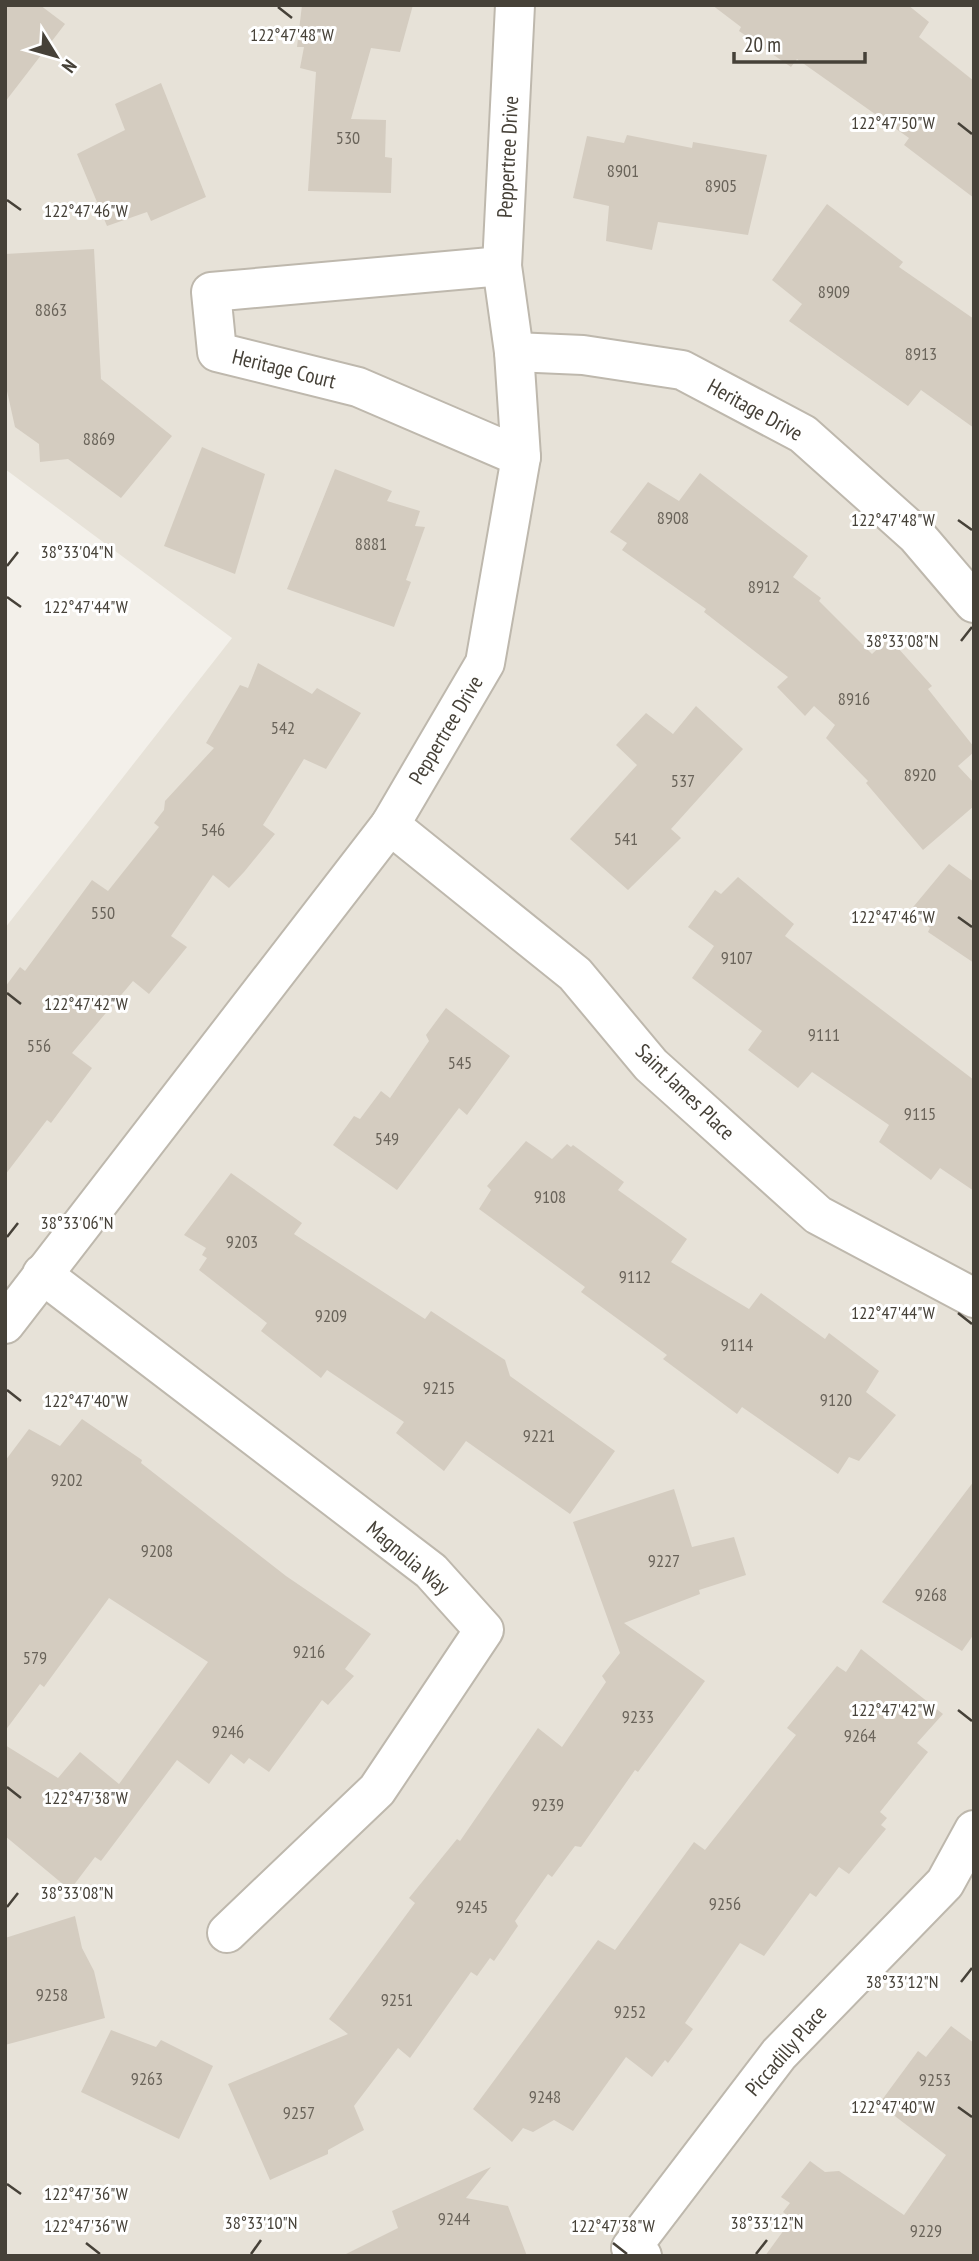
<svg xmlns="http://www.w3.org/2000/svg" width="979" height="2261" viewBox="0 0 979 2261" font-family="'PT Sans Narrow',sans-serif">
	<style>
		.residential { fill: #e7e2d8 }
		.building { fill: #d4ccc0 }
		.lines { fill: none; stroke-linecap: round; stroke-linejoin: round }
		.minor-casing { stroke: #beb8ad; stroke-width: 42 }
		.minor { stroke: #fff; stroke-width: 38 }
		.ticks { fill: none; stroke: #464138; stroke-width: 2.5 }
		.labels { text-anchor: middle; stroke-width: 6; stroke-linejoin: round; paint-order: stroke }
		.number-label { font-size: 18px; fill: #6a645a }
		.street-label { font-size: 21px; fill: #464138; stroke: #fff }
		.ticks-label { font-size: 18px; text-anchor: middle; fill: #464138; stroke: #fff; stroke-width: 6; stroke-linejoin: round; paint-order: stroke }
	</style>
	<rect width="100%" height="100%" fill="#f3f0ea"/>
	<polygon class="residential" points="5,5 974,5 974,2256 5,2256 5,928 232,638 5,469"/>
	<g class="building">
		<polygon points="5,5 40,5 65,24 5,102"/>
		<polygon points="302,5 413,5 400,52 371,48 351,119 386,120 385,157 392,158 391,193 308,191 316,72 300,68 304,47 297,47"/>
		<polygon points="712,5 908,5 929,22 919,37 974,81 974,198 904,145 909,138 797,59 791,67 739,31 741,27"/>
		<polygon points="161,83 206,197 151,221 147,212 107,226 77,154 125,130 115,104"/>
		<polygon points="627,135 692,148 693,142 767,155 748,235 658,222 652,250 606,241 609,206 573,198 587,136 624,143"/>
		<polygon points="827,204 903,262 899,267 974,319 974,428 921,390 908,406 789,321 802,304 772,280"/>
		<polygon points="94,249 101,379 172,436 121,498 68,459 40,462 39,444 15,427 5,382 5,254"/>
		<polygon points="202,447 265,474 235,574 164,546"/>
		<polygon points="335,469 392,491 387,501 420,511 415,526 425,527 406,580 411,582 394,627 287,589"/>
		<polygon points="700,473 808,556 793,577 821,598 819,601 872,654 889,638 932,686 928,689 974,747 974,752 958,766 974,783 974,806 923,850 866,783 868,781 826,738 835,725 814,706 805,716 777,687 788,677 704,612 706,609 622,550 627,543 610,532 648,482 679,501"/>
		<polygon points="258,663 312,694 317,688 361,713 326,769 304,759 263,825 275,834 244,872 229,888 213,875 171,936 187,947 149,994 133,981 72,1053 92,1068 51,1123 47,1120 5,1175 5,987 20,967 25,971 92,880 108,891 159,827 154,823 164,810 165,801 214,748 206,743 240,685 248,688"/>
		<polygon points="696,706 743,749 671,829 681,838 628,890 570,839 637,765 616,745 646,713 673,734"/>
		<polygon points="949,864 974,882 974,963 928,932 930,928 909,912"/>
		<polygon points="738,877 794,924 785,936 974,1080 974,1191 940,1168 931,1180 879,1142 889,1125 812,1072 798,1088 748,1050 762,1031 692,978 714,946 688,927 715,890 721,894"/>
		<polygon points="446,1008 510,1056 467,1115 459,1108 397,1190 333,1145 354,1116 360,1119 381,1091 390,1098 429,1041 426,1035"/>
		<polygon points="526,1141 552,1159 567,1144 571,1147 573,1145 624,1182 618,1190 687,1239 671,1262 749,1309 761,1293 825,1339 829,1333 879,1371 866,1392 896,1415 859,1461 849,1457 838,1474 742,1407 737,1414 663,1359 667,1355 581,1292 585,1287 479,1209 491,1190 487,1186"/>
		<polygon points="231,1173 302,1223 294,1234 425,1319 431,1311 505,1360 510,1376 615,1451 570,1514 466,1441 444,1471 396,1433 404,1422 327,1370 321,1378 261,1331 267,1323 199,1270 207,1258 202,1255 206,1248 184,1235"/>
		<polygon points="82,1419 142,1460 141,1463 286,1576 371,1634 345,1669 354,1676 328,1705 322,1700 269,1772 249,1758 244,1764 231,1754 209,1784 177,1760 101,1861 95,1857 70,1890 5,1836 5,1745 58,1778 80,1752 119,1784 208,1662 109,1598 44,1687 40,1684 5,1731 5,1461 29,1429 60,1446"/>
		<polygon points="974,1481 974,1634 962,1651 882,1602"/>
		<polygon points="674,1489 692,1547 734,1537 746,1575 699,1590 700,1594 624,1623 705,1681 638,1772 635,1770 581,1847 575,1846 552,1877 548,1874 515,1921 518,1926 494,1961 490,1958 477,1976 471,1972 410,2058 398,2048 354,2106 364,2130 328,2150 328,2154 270,2180 228,2084 348,2034 329,2019 415,1903 409,1898 457,1839 460,1841 538,1728 562,1747 606,1682 602,1676 620,1653 573,1522"/>
		<polygon points="861,1649 943,1714 917,1743 928,1752 880,1812 887,1818 881,1825 886,1829 849,1874 839,1867 816,1897 810,1893 764,1956 740,1943 685,2023 693,2029 668,2063 665,2060 652,2077 626,2057 573,2131 554,2120 533,2132 523,2128 512,2142 473,2109 598,1940 615,1950 694,1842 705,1850 796,1735 787,1728 837,1666 846,1672"/>
		<polygon points="75,1916 82,1948 94,1971 105,2018 5,2045 5,1938"/>
		<polygon points="951,2026 974,2043 974,2256 765,2256 792,2219 783,2212 790,2203 781,2197 810,2161 825,2172 839,2171 904,2215 946,2155 879,2104 918,2051 926,2057"/>
		<polygon points="111,2030 156,2047 161,2040 213,2066 179,2139 81,2092"/>
		<polygon points="491,2167 466,2198 508,2206 527,2256 342,2256 398,2228 392,2211"/>
	</g>
	<g class="lines">
		<defs>
			<g id="minor">
				<polyline points="502,266 211,292 217,352 358,387 521,457"/>
				<polyline points="514,352 583,355 682,370 803,434 916,535 974,603"/>
				<polyline points="390,825 575,974 651,1065 818,1215 974,1298"/>
				<polyline points="42,1274 431,1571 484,1630 377,1790 227,1933"/>
				<polyline points="5,1324 390,825 485,663 521,457 514,352 502,266 515,5"/>
				<polyline points="642,2256 631,2248 779,2054 945,1883 974,1830"/>
			</g>
		</defs>
		<use href="#minor" class="minor-casing"/>
		<use href="#minor" class="minor"/>
	</g>
	<path class="ticks" d="M278 7 292 18M958 123 972 134M7 200 21 210M958 520 972 530M7 566 18 552M7 597 21 607M961 641 972 627M958 917 972 927M7 993 21 1004M7 1237 18 1223M958 1313 972 1324M7 1390 21 1401M958 1710 972 1721M7 1787 21 1798M7 1907 18 1893M961 1982 972 1968M958 2107 972 2117M7 2184 21 2194M86 2243 100 2254M613 2243 627 2254M251 2254 261 2240M756 2254 767 2240"/>
	<g class="labels">
		<g class="number-label">
			<text x="348" y="144">530</text>
			<text x="623" y="177">8901</text>
			<text x="721" y="192">8905</text>
			<text x="834" y="298">8909</text>
			<text x="51" y="316">8863</text>
			<text x="921" y="360">8913</text>
			<text x="99" y="445">8869</text>
			<text x="673" y="524">8908</text>
			<text x="371" y="550">8881</text>
			<text x="764" y="593">8912</text>
			<text x="854" y="705">8916</text>
			<text x="283" y="734">542</text>
			<text x="920" y="781">8920</text>
			<text x="683" y="787">537</text>
			<text x="213" y="836">546</text>
			<text x="626" y="845">541</text>
			<text x="103" y="919">550</text>
			<text x="737" y="964">9107</text>
			<text x="824" y="1041">9111</text>
			<text x="39" y="1052">556</text>
			<text x="460" y="1069">545</text>
			<text x="920" y="1120">9115</text>
			<text x="387" y="1145">549</text>
			<text x="550" y="1203">9108</text>
			<text x="242" y="1248">9203</text>
			<text x="635" y="1283">9112</text>
			<text x="331" y="1322">9209</text>
			<text x="737" y="1351">9114</text>
			<text x="439" y="1394">9215</text>
			<text x="836" y="1406">9120</text>
			<text x="539" y="1442">9221</text>
			<text x="67" y="1486">9202</text>
			<text x="157" y="1557">9208</text>
			<text x="664" y="1567">9227</text>
			<text x="931" y="1601">9268</text>
			<text x="309" y="1658">9216</text>
			<text x="35" y="1664">579</text>
			<text x="638" y="1723">9233</text>
			<text x="228" y="1738">9246</text>
			<text x="860" y="1742">9264</text>
			<text x="548" y="1811">9239</text>
			<text x="725" y="1910">9256</text>
			<text x="472" y="1913">9245</text>
			<text x="52" y="2001">9258</text>
			<text x="397" y="2006">9251</text>
			<text x="630" y="2018">9252</text>
			<text x="147" y="2085">9263</text>
			<text x="935" y="2086">9253</text>
			<text x="545" y="2103">9248</text>
			<text x="299" y="2119">9257</text>
			<text x="454" y="2225">9244</text>
			<text x="926" y="2237">9229</text>
		</g>
		<g class="street-label">
			<text transform="translate(508 157) rotate(-87)" y="7">Peppertree Drive</text>
			<text transform="translate(284 369) rotate(14)" y="7">Heritage Court</text>
			<text transform="translate(755 410) rotate(29)" y="7">Heritage Drive</text>
			<text transform="translate(446 730) rotate(-59)" y="7">Peppertree Drive</text>
			<text transform="translate(685 1092) rotate(44)" y="7">Saint James Place</text>
			<text transform="translate(408 1558) rotate(40)" y="7">Magnolia Way</text>
			<text transform="translate(786 2051) rotate(-49)" y="7">Piccadilly Place</text>
		</g>
	</g>
	<g class="ticks-label">
		<text x="292" y="41">122°47'48"W</text>
		<text x="893" y="129">122°47'50"W</text>
		<text x="86" y="217">122°47'46"W</text>
		<text x="893" y="526">122°47'48"W</text>
		<text x="77" y="558">38°33'04"N</text>
		<text x="86" y="613">122°47'44"W</text>
		<text x="902" y="647">38°33'08"N</text>
		<text x="893" y="923">122°47'46"W</text>
		<text x="86" y="1010">122°47'42"W</text>
		<text x="77" y="1229">38°33'06"N</text>
		<text x="893" y="1319">122°47'44"W</text>
		<text x="86" y="1407">122°47'40"W</text>
		<text x="893" y="1716">122°47'42"W</text>
		<text x="86" y="1804">122°47'38"W</text>
		<text x="77" y="1899">38°33'08"N</text>
		<text x="902" y="1988">38°33'12"N</text>
		<text x="893" y="2113">122°47'40"W</text>
		<text x="86" y="2200">122°47'36"W</text>
		<text x="261" y="2229">38°33'10"N</text>
		<text x="767" y="2229">38°33'12"N</text>
		<text x="86" y="2232">122°47'36"W</text>
		<text x="613" y="2232">122°47'38"W</text>
	</g>
	<rect width="979" height="2261" fill="none" stroke="#464138" stroke-width="14"/>
	<g transform="translate(56 56) rotate(127)" stroke="#ffffff" stroke-width="5" paint-order="stroke">
	<path d="M0-5L12 26L0 18L-12 26Z" fill="#464138"/>
	<text y="-10" font-size="19" font-weight="bold" text-anchor="middle" fill="#464138">N</text>
	</g>
	<path d="M734 52v10h131v-10" fill="none" stroke="#464138" stroke-width="3.5"/>
	<text x="744" y="52" font-size="21" fill="#464138" stroke="#ffffff" stroke-width="5" paint-order="stroke">20 m</text>
</svg>
